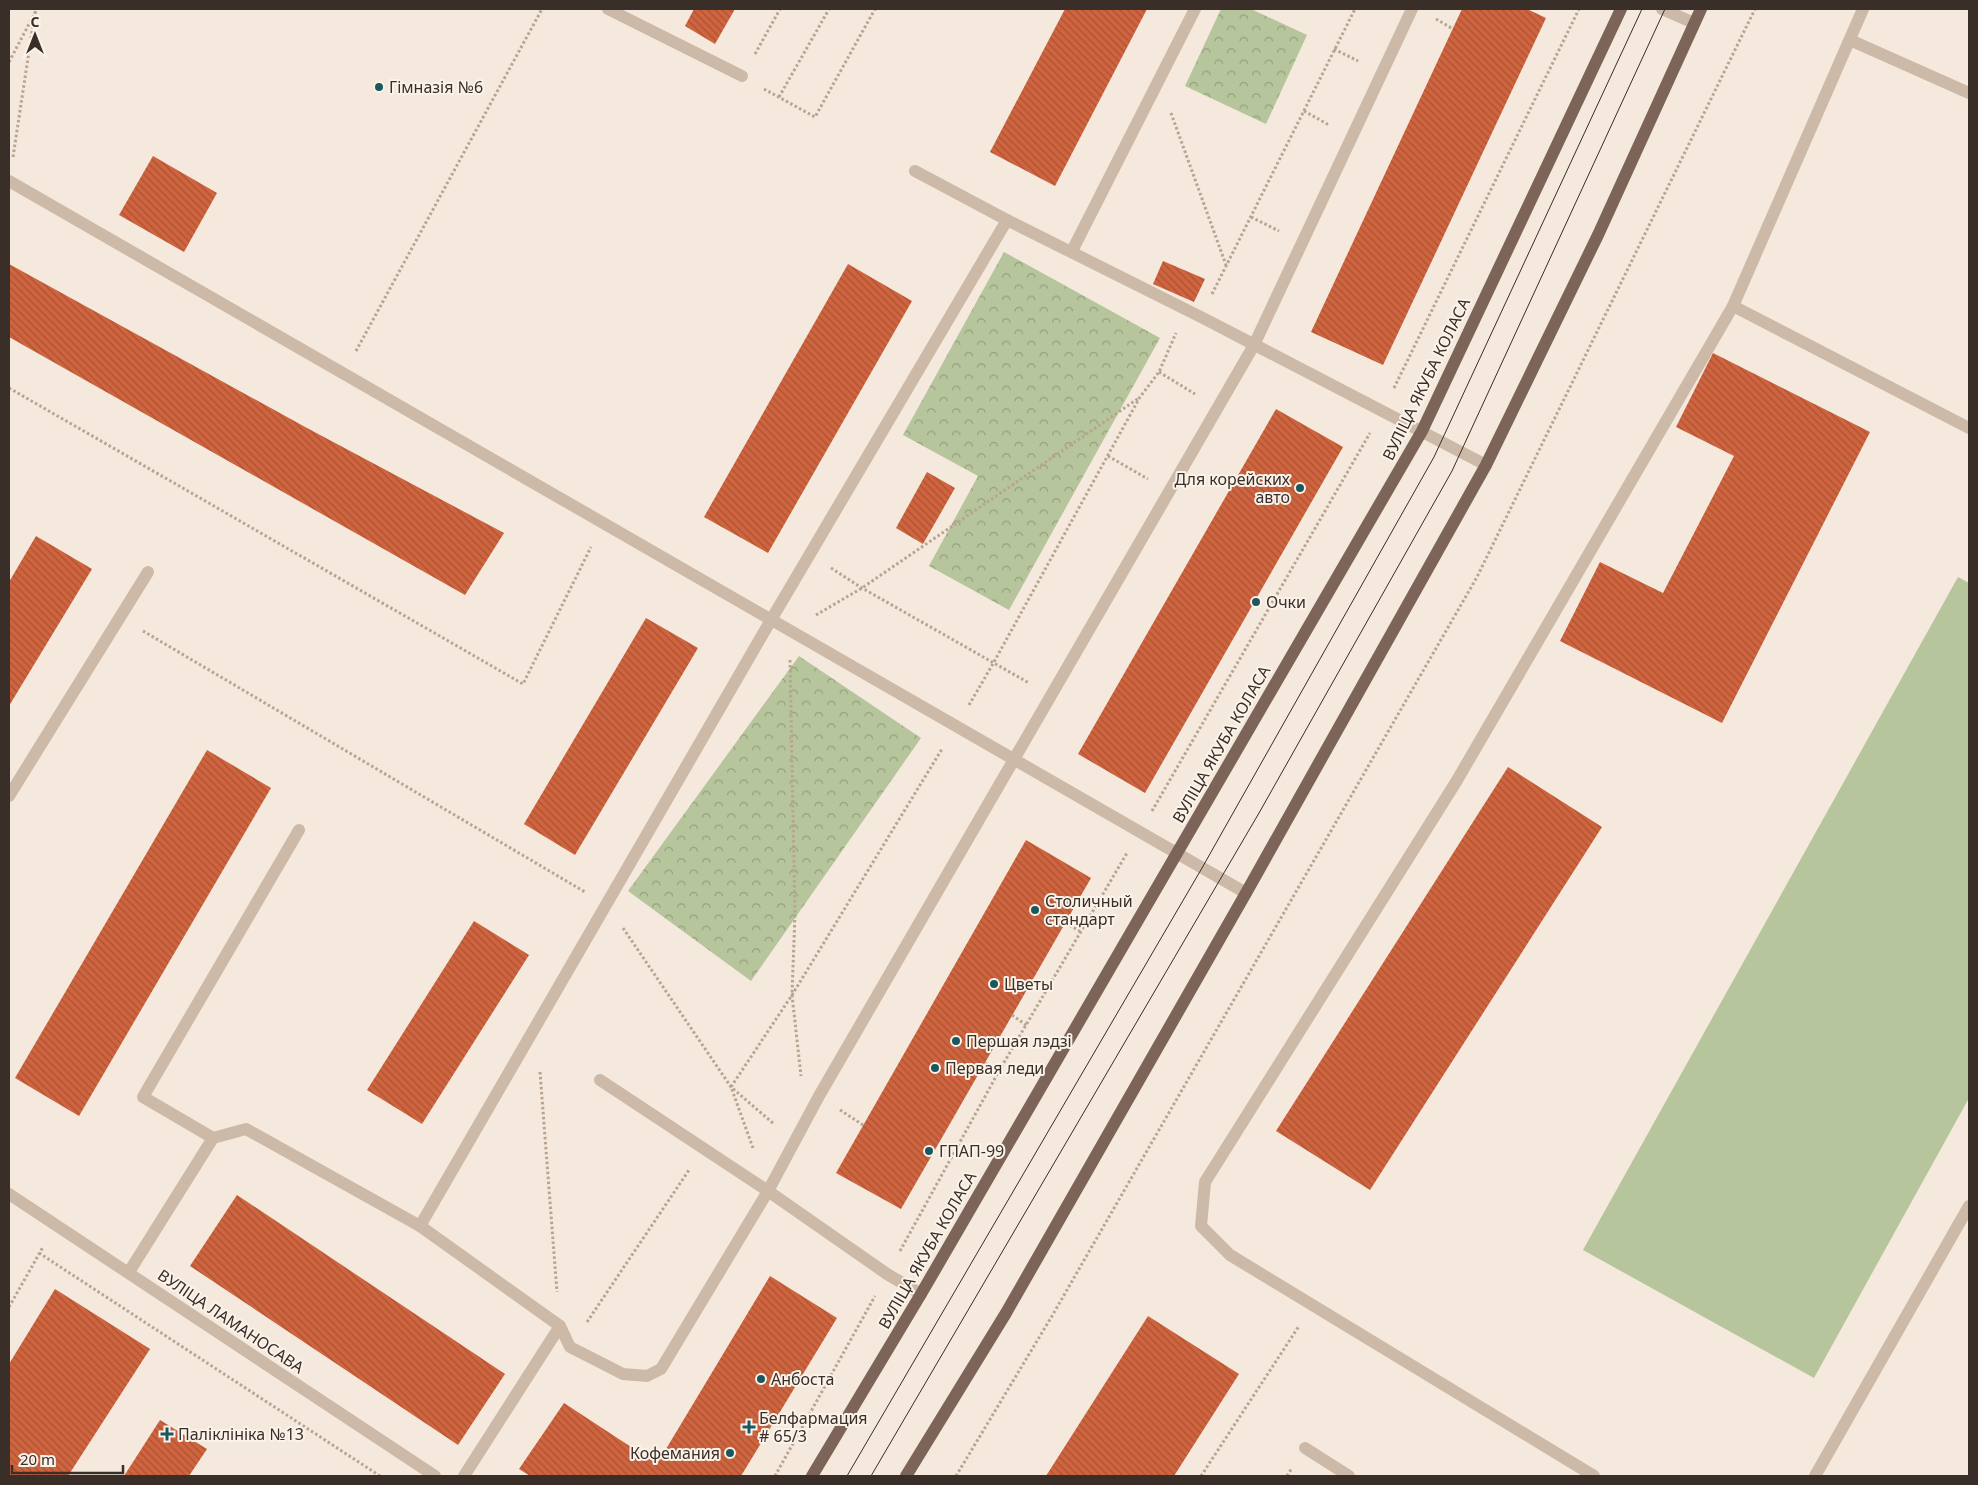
<svg xmlns="http://www.w3.org/2000/svg" width="1978" height="1485" viewBox="0 0 1978 1485" font-family="'Noto Sans',sans-serif">
	<style>
		.grass { fill: #b6c59b }
		.park { fill: url(#park-crowns) }
		.building { fill: url(#building-back-hatch) }
		.lines { fill: none; stroke-linecap: round; stroke-linejoin: round }
		.path { stroke: #b9a391; stroke-width: 3; stroke-dasharray: 2.5 2.5; stroke-linecap: butt }
		.minor { stroke: #cdb9a7; stroke-width: 12 }
		.major { stroke: #7c6558; stroke-width: 12 }
		.tram { stroke: #392e28; stroke-width: 1 }
		.poi-dot { fill: #1a585e; stroke: #fbf3e9; stroke-width: 2 }
		.labels { text-anchor: middle; stroke-width: 4; stroke-linejoin: round; paint-order: stroke }
		.poi-label { font-size: 16px; fill: #392e28; stroke: #fbf3e9; text-anchor: start }
		.street-label { font-size: 16px; fill: #392e28; stroke: #fbf3e9 }
	</style>
	<defs>
		<pattern id="park-crowns" width="20" height="18" patternUnits="userSpaceOnUse" patternTransform="scale(1.25)"><rect width="20" height="18" fill="#b6c59b"/><path d="M2 6a3 3 0 1 1 6 0M12 15a3 3 0 1 1 6 0" fill="none" stroke="#95a07e"/></pattern>
		<pattern id="building-back-hatch" width="6" height="6" patternUnits="userSpaceOnUse" patternTransform="scale(1.25)"><rect width="6" height="6" fill="#cf643f"/><path d="M-1 5l2 2M0 0l6 6M5-1l2 2" fill="none" stroke="#a95335"/></pattern>
	</defs>
	<rect width="100%" height="100%" fill="#f4e9dc"/>
	<polygon class="grass" points="1958,577 1969,583 1969,1098 1814,1378 1583,1250"/>
	<g class="park">
		<polygon points="1221,9 1251,9 1307,35 1266,124 1185,86"/>
		<polygon points="1004,252 1160,338 1009,610 929,566 978,476 903,435"/>
		<polygon points="799,656 921,738 751,981 628,891"/>
	</g>
	<g class="building">
		<polygon points="694,9 735,9 715,44 685,26"/>
		<polygon points="1065,9 1147,9 1055,186 990,152"/>
		<polygon points="1462,9 1527,9 1546,18 1383,365 1311,332"/>
		<polygon points="153,156 217,193 184,252 119,215"/>
		<polygon points="1163,261 1205,279 1194,302 1153,284"/>
		<polygon points="9,264 307,428 504,533 465,595 9,337"/>
		<polygon points="848,264 912,301 768,553 704,517"/>
		<polygon points="1713,353 1870,432 1722,723 1560,641 1600,562 1663,593 1734,456 1676,427"/>
		<polygon points="1276,409 1343,447 1145,793 1078,754"/>
		<polygon points="927,472 955,488 923,544 896,528"/>
		<polygon points="36,536 92,569 9,706 9,582"/>
		<polygon points="646,618 698,648 575,855 524,824"/>
		<polygon points="207,750 271,788 79,1116 15,1078"/>
		<polygon points="1508,767 1602,827 1370,1190 1276,1131"/>
		<polygon points="1026,840 1091,878 901,1209 836,1173"/>
		<polygon points="474,921 529,955 422,1124 367,1090"/>
		<polygon points="237,1195 505,1374 458,1445 190,1266"/>
		<polygon points="770,1276 837,1318 741,1476 530,1476 519,1469 564,1403 657,1464"/>
		<polygon points="55,1289 150,1349 68,1476 9,1476 9,1364"/>
		<polygon points="1148,1316 1239,1374 1174,1476 1046,1476"/>
		<polygon points="160,1420 207,1449 189,1476 124,1476"/>
	</g>
	<g class="lines">
		<g class="path">
			<polyline points="1436,19 1453,29"/>
			<polyline points="1334,49 1358,61"/>
			<polyline points="755,54 780,9"/>
			<polyline points="9,62 37,9"/>
			<polyline points="764,89 815,117 875,9"/>
			<polyline points="779,97 829,9"/>
			<polyline points="1304,111 1329,125"/>
			<polyline points="1171,113 1226,265"/>
			<polyline points="13,157 35,12"/>
			<polyline points="1251,217 1279,231"/>
			<polyline points="1212,294 1355,9"/>
			<polyline points="356,351 542,9"/>
			<polyline points="1159,372 1195,394"/>
			<polyline points="9,388 523,684 591,547"/>
			<polyline points="1394,388 1579,9"/>
			<polyline points="1108,456 1148,479"/>
			<polyline points="831,568 862,588 1029,683"/>
			<polyline points="816,615 862,588 1139,398"/>
			<polyline points="143,631 585,892"/>
			<polyline points="790,660 795,913 792,995 801,1076"/>
			<polyline points="969,705 994,662 1140,397 1159,372 1176,333"/>
			<polyline points="1152,811 1370,433"/>
			<polyline points="1065,923 1080,931"/>
			<polyline points="623,928 731,1087 774,1124"/>
			<polyline points="1012,1015 1026,1025"/>
			<polyline points="985,1063 999,1071"/>
			<polyline points="540,1072 557,1292"/>
			<polyline points="840,1110 863,1125"/>
			<polyline points="753,1148 731,1087 792,995 942,749"/>
			<polyline points="900,1251 999,1071 1127,853"/>
			<polyline points="39,1253 380,1476"/>
			<polyline points="9,1307 43,1247"/>
			<polyline points="587,1322 689,1170"/>
			<polyline points="775,1476 875,1296"/>
			<polyline points="956,1476 1052,1316 1477,577 1755,9"/>
			<polyline points="1201,1476 1299,1326"/>
			<polyline points="1287,1476 1292,1468"/>
		</g>
		<g class="minor">
			<polyline points="608,9 742,76"/>
			<polyline points="1662,9 1694,23"/>
			<polyline points="1850,40 1969,93"/>
			<polyline points="915,171 1007,220 1201,317 1486,465"/>
			<polyline points="9,181 1246,893"/>
			<polyline points="1072,251 1195,9"/>
			<polyline points="1733,306 1969,428"/>
			<polyline points="9,796 148,572"/>
			<polyline points="299,830 143,1097 213,1138 246,1129 420,1226 560,1326 570,1347 623,1374 647,1376 661,1369 768,1191 819,1096 1254,345 1412,9"/>
			<polyline points="600,1080 768,1191 887,1274 921,1294"/>
			<polyline points="9,1194 435,1476"/>
			<polyline points="420,1226 771,620 1007,220"/>
			<polyline points="129,1272 213,1138"/>
			<polyline points="1305,1448 1349,1476"/>
			<polyline points="464,1476 560,1326"/>
			<polyline points="1594,1476 1230,1255 1201,1226 1205,1182 1456,782 1733,306 1863,9"/>
			<polyline points="1815,1476 1969,1206"/>
		</g>
		<g class="major">
			<polyline points="812,1476 921,1294 1422,431 1621,9"/>
			<polyline points="906,1476 1006,1313 1246,893 1486,465 1598,235 1701,9"/>
		</g>
		<g class="tram">
			<polyline points="847,1476 1202,868 1434,457 1642,9"/>
			<polyline points="871,1476 1259,813 1452,471 1665,9"/>
		</g>
	</g>
	<g class="poi-dot">
		<circle cx="379" cy="87" r="5"/>
		<circle cx="1300" cy="488" r="5"/>
		<circle cx="1256" cy="602" r="5"/>
		<circle cx="1035" cy="910" r="5"/>
		<circle cx="994" cy="984" r="5"/>
		<circle cx="956" cy="1041" r="5"/>
		<circle cx="935" cy="1068" r="5"/>
		<circle cx="929" cy="1151" r="5"/>
		<circle cx="761" cy="1379" r="5"/>
		<path d="M746.5 1419.5h5v5h5v5h-5v5h-5v-5h-5v-5h5z"/>
		<path d="M164.5 1426.5h5v5h5v5h-5v5h-5v-5h-5v-5h5z"/>
		<circle cx="730" cy="1453" r="5"/>
	</g>
	<g class="labels">
		<g class="poi-label">
			<text x="389" y="93">Гімназія №6</text>
			<text x="1290" y="485" text-anchor="end">Для корейских<tspan x="1290" dy="18">авто</tspan></text>
			<text x="1266" y="608">Очки</text>
			<text x="1045" y="907">Столичный<tspan x="1045" dy="18">стандарт</tspan></text>
			<text x="1004" y="990">Цветы</text>
			<text x="966" y="1047">Першая лэдзі</text>
			<text x="945" y="1074">Первая леди</text>
			<text x="939" y="1157">ГПАП-99</text>
			<text x="771" y="1385">Анбоста</text>
			<text x="759" y="1424">Белфармация<tspan x="759" dy="18"># 65/3</tspan></text>
			<text x="178" y="1440">Паліклініка №13</text>
			<text x="720" y="1459" text-anchor="end">Кофемания</text>
		</g>
		<g class="street-label">
			<text transform="translate(1426 379) rotate(-64)" y="6">ВУЛІЦА ЯКУБА КОЛАСА</text>
			<text transform="translate(1221 744) rotate(-60)" y="6">ВУЛІЦА ЯКУБА КОЛАСА</text>
			<text transform="translate(927 1250) rotate(-60)" y="6">ВУЛІЦА ЯКУБА КОЛАСА</text>
			<text transform="translate(231 1321) rotate(34)" y="6">ВУЛІЦА ЛАМАНОСАВА</text>
		</g>
	</g>
	<rect width="1978" height="1485" fill="none" stroke="#392e28" stroke-width="20"/>
	<g transform="translate(35 35)" stroke="#fbf3e9" stroke-width="4" paint-order="stroke">
	<path d="M0-4L9 19L0 12L-9 19Z" fill="#392e28"/>
	<text y="-8" font-size="14" font-weight="bold" text-anchor="middle" fill="#392e28">С</text>
	</g>
	<path d="M12 1465v8h111v-8" fill="none" stroke="#392e28" stroke-width="2.5"/>
	<text x="20" y="1465" font-size="15" fill="#392e28" stroke="#fbf3e9" stroke-width="4" paint-order="stroke">20 m</text>
</svg>
